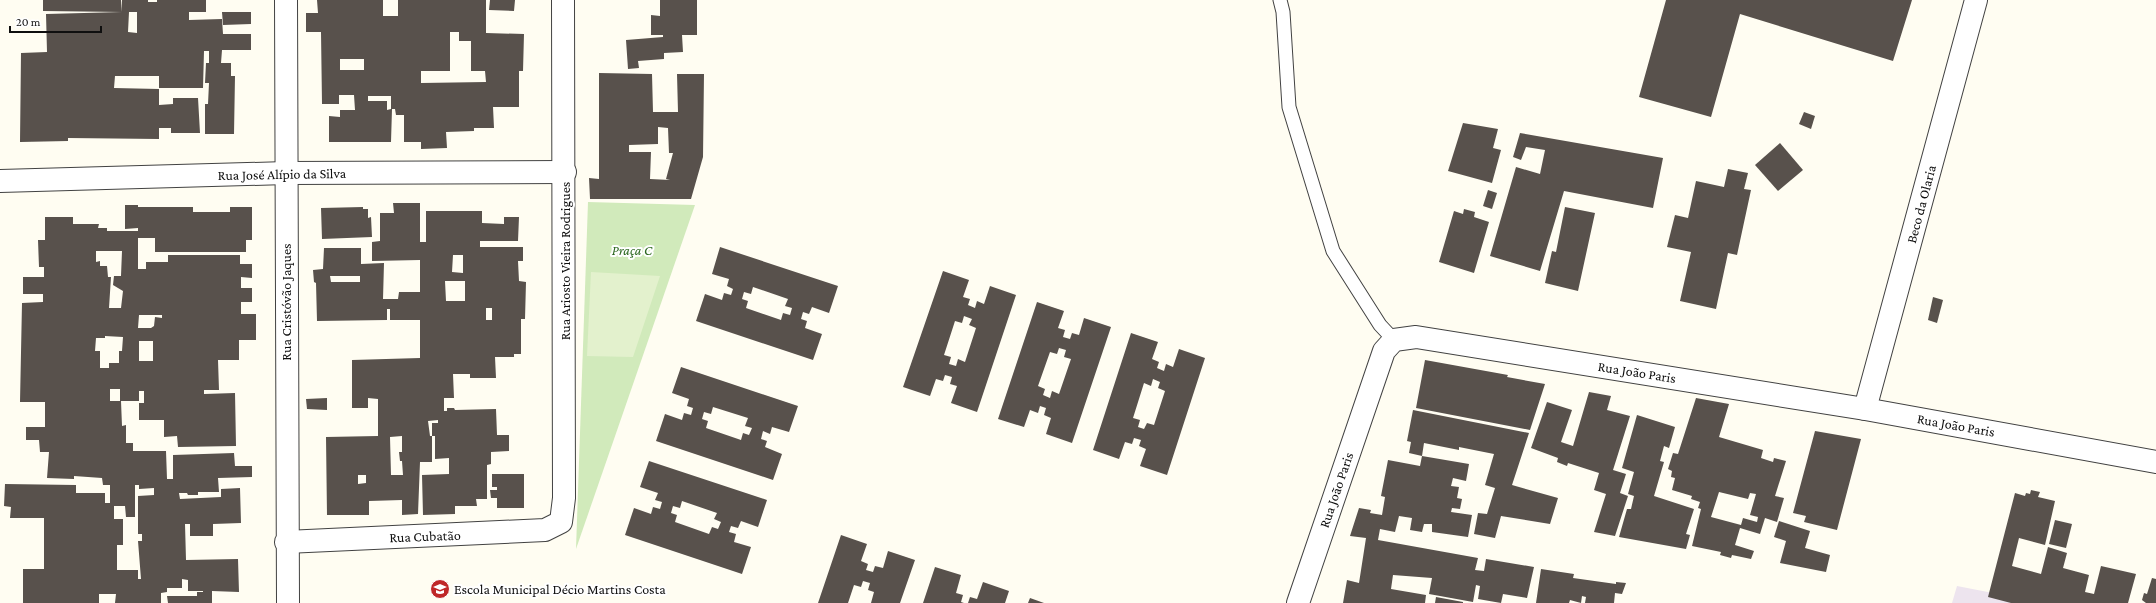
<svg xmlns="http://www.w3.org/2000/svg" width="2156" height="603" viewBox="0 0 2156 603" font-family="'Crimson Pro',serif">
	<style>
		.industrial { fill: #ede4ee }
		.green { fill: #d1eabb }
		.pitch { fill: #e3f1cd }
		.building { fill: #58514c; fill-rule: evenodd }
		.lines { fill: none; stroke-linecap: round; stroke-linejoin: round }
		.lane-casing { stroke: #424242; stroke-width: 15 }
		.street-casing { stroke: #424242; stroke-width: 24 }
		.lane { stroke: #fff; stroke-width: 13 }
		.street { stroke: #fff; stroke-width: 22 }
		.labels { text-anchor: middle; stroke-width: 4; stroke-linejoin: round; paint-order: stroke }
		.street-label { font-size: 14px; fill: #0f0f0f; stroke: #fff }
		.park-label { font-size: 14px; font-style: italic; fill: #2b671f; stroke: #fff }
		.poi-label { font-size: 14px; fill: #0f0f0f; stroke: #fff; text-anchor: start }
	</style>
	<rect width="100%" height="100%" fill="#fffdf2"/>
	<polygon class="industrial" points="1957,586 2045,603 1952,603"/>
	<polygon class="green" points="588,202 695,205 576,549"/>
	<polygon class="pitch" points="591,272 660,276 633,357 587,356"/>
	<g class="building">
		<polygon points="43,0 121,0 122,12 43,11"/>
		<path d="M122 0H148V2H157V0H206V12H189V20L222 19 223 34H251V50H222L221 63H231V76H235L234 134H205V104H208L209 83H205L206 63H209V51H204L203 88H159V76H115L114 88 159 89V105L173 104V98H198L200 133H171V128H159V139L68 138V141L20 142 21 53 47 52 46 14 122 12ZM129 12H137V33L128 32Z"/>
		<path d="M317 0H383V16H398V0H486V33L524 34 523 71H519V107H493L494 128H474V131L446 132 447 148 421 149V142H404V115H396L395 109H392L391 142H329V116L340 117V110H355L354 95H339V104H322L321 32H306V13H318ZM450 32H459V41H471V71H485L486 82 421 83V71H450ZM340 59H364V70H340ZM368 96H391V109L387 110V101H368Z"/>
		<polygon points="490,0 515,0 514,11 489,10"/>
		<polygon points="660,0 697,0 697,35 682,35 683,52 664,53 664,59 638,61 639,68 628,69 626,40 663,37 663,35 651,35 651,15 660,16"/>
		<polygon points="1666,0 1912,0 1893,61 1740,14 1711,117 1639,97"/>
		<polygon points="222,12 251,12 251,24 223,25"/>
		<path d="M599 73 652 74 653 112H678L677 74H704L703 157 691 199H590L589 178 599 179ZM658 127 668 128 669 153H673L666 179 670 180 650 179 651 152H629V145L658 144Z"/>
		<polygon points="1804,112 1815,116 1811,129 1799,124"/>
		<polygon points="1463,123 1498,129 1493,148 1501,150 1492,183 1448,171"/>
		<polygon points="1520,133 1663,158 1653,208 1564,191 1540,271 1490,256 1516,167 1540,174 1545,150 1526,147 1521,160 1513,157"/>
		<polygon points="1780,143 1803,170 1778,191 1755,165"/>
		<polygon points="1728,169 1748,173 1744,189 1751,190 1737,255 1728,253 1716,309 1680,301 1691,252 1667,247 1675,215 1688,218 1696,181 1724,187"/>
		<polygon points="1488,190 1497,193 1492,209 1483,206"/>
		<path d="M393 203H420V242H426V211H482V223L504 224V217H519L518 241H480V247H523V261H518L519 281 526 282 525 319H521V354H514V357H495L496 378H470V374H453L454 398H444V411H447V408H454L455 410 496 409 497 435H509V451L491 452V464L487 465V499H476L477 506H455V514L423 515 422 475 449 474V458L435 459V436H432V423H438V420L428 421 430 436H432V462H420L418 514 402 515V500L369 501V515H327L326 437 378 436V399L368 398V408H352V360L420 358V320H390V309H387V320L317 321 316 283 314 282 313 270 323 269 324 248H361V264L384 263 383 299H398L399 292H420V260L372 261V242L380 241V213H394ZM453 255H463V273L452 272ZM330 276H360V282H331ZM445 281H465V301H446ZM486 308H492V320H486ZM402 436V452H399L400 461H402L403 475H391L390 437ZM358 475H366V483L358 484Z"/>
		<path d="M125 205H138V207H193V212H230V207H252V240H246V252H155V238H138V269H146V262H168V255H240V264H252V278L241 277V288H252V302H241V314H256V340H239V360H218L219 390H204V394L235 393 236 446 178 447 177 436 164 437V420H139V403H144V391H139V401H121L122 426 126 425V443H133V451H166L167 479H173V455L234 453 235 466H252V477L218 478 219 492H198V495H188L187 493H179L180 499 221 497V489L240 488 241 523 213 524V536H190V524H185L186 560 238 559 239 592 212 591V603H168L167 596H197V592H203V591H188V580L182 579V588H167V592L161 593V603H115L116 594H99V603H23V569H44V518H10L11 507 4 506 5 484 76 485V493H105V503H110V485H103L102 478 74 476V479L47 478 49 452H40L39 440H26V427H45V402H20L22 303 43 302V294H23V277H44V267H39L38 240H45V217H73V224H99L98 228H107V231H138V228L125 229ZM96 251H122L121 276H114L113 285 123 291 121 308H109L111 277H108L107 266H100V261L96 262ZM139 315H162V318L155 317 154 326 151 328H138ZM105 336 123 337 122 351H119V363H109V368H100V351H95L96 338H105ZM139 341H153V361H139ZM110 389H120V401H110ZM135 485H139V489L154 488V495L138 496V534H142V541H138L141 579H138V570H117V545H123V519H114V506H125L126 517H135Z"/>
		<polygon points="363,207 363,209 368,209 368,218 371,217 372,237 322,239 321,208"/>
		<polygon points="1565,207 1595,213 1578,291 1545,283 1552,251 1556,252"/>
		<polygon points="1464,209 1475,212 1474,217 1489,222 1474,273 1439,262 1454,211 1463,214"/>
		<path d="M720 247 838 286 829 313 812 307 809 314 803 312 801 319 807 321 805 328 822 334 813 360 696 321 705 294 722 300 724 293 731 295 733 289 727 286 729 279 712 274ZM753 287 788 299 785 306 792 308 790 315 783 313 781 320 746 308 748 301 742 299 744 292 751 294Z"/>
		<path d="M943 271 969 280 963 297 970 299 968 305 975 308 977 301 984 304 990 286 1016 295 977 412 951 403 957 386 950 384 952 377 945 375 943 381 936 379 930 396 903 387ZM964 316 972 319 969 325 976 328 965 362 958 359 956 366 949 364 951 357 944 355 955 321 962 323Z"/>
		<polygon points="1933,297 1943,300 1937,323 1928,320"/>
		<path d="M1037 302 1064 311 1058 328 1065 330 1063 337 1070 339 1072 333 1079 335 1084 318 1111 327 1072 443 1046 434 1051 418 1044 415 1046 408 1040 406 1038 413 1030 410 1024 427 998 419ZM1059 348 1066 350 1064 357 1071 359 1059 394 1052 391 1050 398 1043 395 1045 389 1038 386 1050 352 1057 354Z"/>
		<path d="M1131 333 1158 342 1152 359 1159 362 1157 368 1164 371 1166 364 1173 367 1179 349 1205 358 1167 475 1140 466 1146 449 1139 446 1141 440 1134 438 1132 444 1125 442 1119 459 1093 450ZM1153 379 1160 382 1158 388 1165 391 1154 425 1147 423 1144 429 1138 427 1140 420 1133 418 1144 383 1151 386Z"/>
		<polygon points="1425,360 1508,375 1507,377 1545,384 1530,430 1416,408"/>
		<path d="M681 367 798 406 789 432 772 427 770 434 763 431 761 439 767 441 765 447 782 454 773 480 656 441 665 414 682 420 684 413 691 415 693 408 687 406 689 399 672 393ZM713 407 748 418 745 426 752 428 749 435 743 433 741 440 706 428 708 421 702 419 704 412 711 414Z"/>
		<polygon points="1589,392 1611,396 1607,410 1630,416 1613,470 1626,474 1620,493 1628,496 1615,536 1594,532 1606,494 1594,490 1599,473 1568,463 1567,466 1557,462 1558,458 1531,448 1547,402 1572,410 1561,442 1573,446"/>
		<polygon points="327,398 327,410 307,409 306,399"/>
		<path d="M1696 398 1729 404 1719 437 1763 450 1761 458 1773 462 1774 458 1786 461 1775 496 1784 498 1777 522 1765 518 1760 534 1740 528 1735 545 1754 551 1751 559 1732 555 1731 558 1720 555 1721 552 1692 546 1701 509 1698 508 1700 502 1691 499 1692 496 1672 490 1675 478 1671 477 1672 471 1668 469 1673 453 1678 454ZM1719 492 1748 499 1750 493 1756 494 1750 515 1758 517 1757 522 1743 518 1741 525 1711 517Z"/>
		<polygon points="1413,410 1529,433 1512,485 1558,498 1550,524 1501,516 1495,538 1474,534 1478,513 1487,514 1495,488 1485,485 1494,454 1459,447 1459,450 1424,443 1422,456 1469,464 1466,481 1453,478 1451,486 1459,487 1457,498 1462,499 1460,509 1452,508 1451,512 1472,515 1468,537 1432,532 1432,522 1432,524 1424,524 1422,532 1410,530 1412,518 1399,516 1395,532 1380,529 1378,540 1478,558 1475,570 1484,571 1486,559 1534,567 1527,598 1503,594 1501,603 1478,599 1480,586 1476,585 1473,602 1429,594 1432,578 1393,575 1391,589 1426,595 1425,603 1343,603 1347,580 1359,583 1366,538 1350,536 1359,508 1371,510 1370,513 1382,515 1385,497 1381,496 1388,460 1420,466 1422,456 1409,453 1411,442 1407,441"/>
		<polygon points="1637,415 1675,427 1669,448 1664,446 1660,461 1664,462 1654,496 1694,509 1686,534 1690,535 1686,549 1619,537 1627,509 1631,509 1634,496 1628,494 1634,472 1622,468"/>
		<polygon points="1815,431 1861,439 1837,530 1804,522 1806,516 1793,513"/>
		<path d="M649 461 767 500 758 527 741 521 738 528 731 526 729 532 736 534 734 542 751 547 742 574 625 535 634 508 651 514 653 507 660 509 662 502 655 500 658 493 640 487ZM682 501 717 513 714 519 721 522 718 529 712 527 709 534 675 522 677 515 671 513 673 506 680 508Z"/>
		<polygon points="492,474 524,474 524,508 497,508 497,498 491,498 490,490 497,490 497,487 492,487"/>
		<polygon points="2031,490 2040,492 2038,497 2055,501 2045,545 2019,538 2012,566 2041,574 2048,547 2067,553 2063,568 2089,575 2085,592 2094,594 2101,566 2136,574 2128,603 2011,603 1988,597 2015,493 2025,496 2026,493 2030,494"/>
		<polygon points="2055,520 2072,524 2066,548 2049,544"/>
		<polygon points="1779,521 1810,531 1805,548 1830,555 1826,572 1780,563 1786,541 1774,537"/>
		<polygon points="841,535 867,544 861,561 868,564 866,570 873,572 875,566 883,568 888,551 915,560 900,603 871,603 874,592 868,590 870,583 863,581 861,587 854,585 848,603 818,603"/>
		<polygon points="935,567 961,575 956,593 963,595 961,602 964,603 923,603"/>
		<polygon points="1541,569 1574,574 1573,578 1616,584 1616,582 1626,583 1622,594 1615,593 1614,603 1585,603 1586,597 1582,596 1581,603 1570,600 1569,603 1536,603"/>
		<polygon points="2152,578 2156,579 2156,603 2146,603 2142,600 2144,593 2147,594"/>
		<polygon points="983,582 1009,591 1005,603 968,603 970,597 977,599"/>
		<polygon points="1436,597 1463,602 1463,603 1435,603"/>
		<polygon points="1030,598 1044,603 1028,603"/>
	</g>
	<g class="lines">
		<defs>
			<polyline id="lane" points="1280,0 1283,12 1289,107 1333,251 1380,325 1394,340"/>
			<g id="street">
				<polyline points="286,0 288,603"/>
				<polyline points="0,181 286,173 565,172"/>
				<polyline points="1865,409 1976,0"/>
				<polyline points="286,542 545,530 561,522 564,498 563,0"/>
				<polyline points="1298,603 1384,351 1394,340 1416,337 1865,409 2156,462"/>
			</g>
		</defs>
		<use href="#lane" class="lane-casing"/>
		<use href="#street" class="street-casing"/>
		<use href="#lane" class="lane"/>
		<use href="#street" class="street"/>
	</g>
	<defs>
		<symbol id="school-disc" viewBox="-11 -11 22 22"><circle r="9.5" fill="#bf2728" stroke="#fff"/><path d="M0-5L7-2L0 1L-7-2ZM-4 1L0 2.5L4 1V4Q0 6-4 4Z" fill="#fff"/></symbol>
	</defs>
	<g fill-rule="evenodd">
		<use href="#school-disc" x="429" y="578" width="22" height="22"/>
	</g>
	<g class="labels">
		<g class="street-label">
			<text transform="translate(282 174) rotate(-1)" y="5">Rua José Alípio da Silva</text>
			<text transform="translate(1921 204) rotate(-75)" y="5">Beco da Olaria</text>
			<text transform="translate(565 261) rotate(-90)" y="5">Rua Ariosto Vieira Rodrigues</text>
			<text transform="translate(286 302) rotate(-90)" y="5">Rua Cristóvão Jaques</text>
			<text transform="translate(1637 372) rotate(9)" y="5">Rua João Paris</text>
			<text transform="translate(1956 425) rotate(10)" y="5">Rua João Paris</text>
			<text transform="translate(1336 490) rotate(-71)" y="5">Rua João Paris</text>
			<text transform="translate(425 536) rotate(-2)" y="5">Rua Cubatão</text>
		</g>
		<g class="park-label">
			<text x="632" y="255">Praça C</text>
		</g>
		<g class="poi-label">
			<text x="454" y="594">Escola Municipal Décio Martins Costa</text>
		</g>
	</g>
	<path d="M10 26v6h91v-6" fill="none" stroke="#0f0f0f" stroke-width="2"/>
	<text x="16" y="26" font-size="12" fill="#0f0f0f" stroke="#ffffff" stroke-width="3" paint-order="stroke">20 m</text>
</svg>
